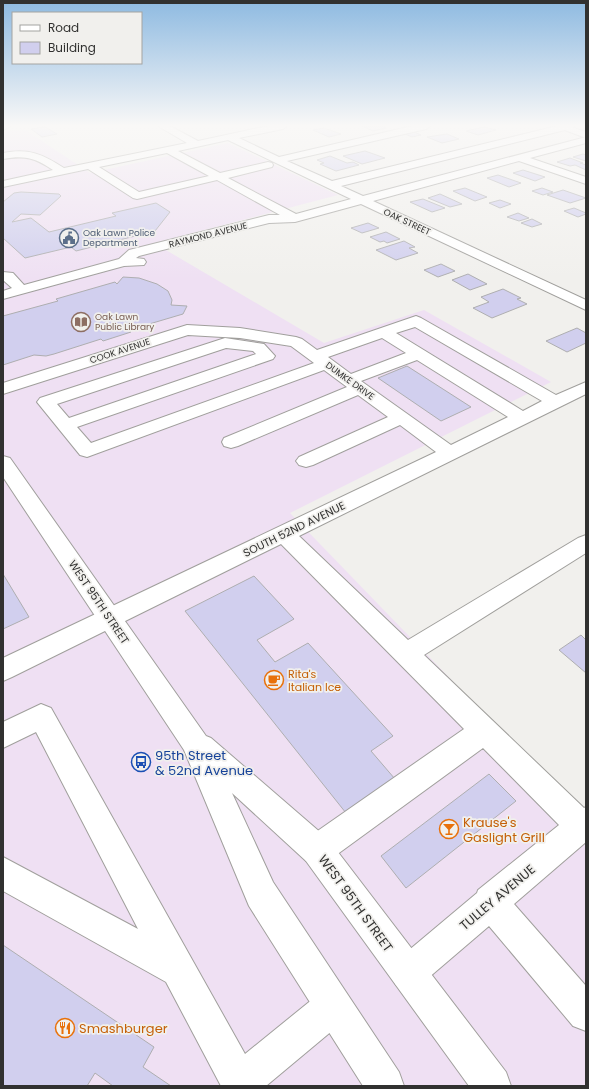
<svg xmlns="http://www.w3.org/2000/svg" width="589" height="1089" viewBox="0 0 589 1089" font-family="Poppins,sans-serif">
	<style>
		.commercial { fill: #efe0f3 }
		.building { fill: #d1cfee; stroke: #aeaeb0 }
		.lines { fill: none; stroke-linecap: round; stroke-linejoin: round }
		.minor-casing { stroke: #a09f9c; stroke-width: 2 }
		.major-casing { stroke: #a09f9c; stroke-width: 2 }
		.minor { fill: #fff; fill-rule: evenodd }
		.major { fill: #fff; fill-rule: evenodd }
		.labels { text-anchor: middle; stroke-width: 3.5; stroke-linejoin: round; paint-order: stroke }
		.far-street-label { font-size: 9px; fill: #313130; stroke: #f1f0ed }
		.far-service-label { font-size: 9px; fill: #4e5e75; stroke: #f1f0ed; text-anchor: start }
		.far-education-label { font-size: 9px; fill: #785e54; stroke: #f1f0ed; text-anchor: start }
		.street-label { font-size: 11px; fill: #313130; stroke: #f1f0ed }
		.food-label { font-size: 11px; fill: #c56008; stroke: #f1f0ed; text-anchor: start }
		.near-transit-label { font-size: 13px; fill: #164399; stroke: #f1f0ed; text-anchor: start }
		.near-food-label { font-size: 13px; fill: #c56008; stroke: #f1f0ed; text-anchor: start }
		.near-street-label { font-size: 13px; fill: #313130; stroke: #f1f0ed }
	</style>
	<rect width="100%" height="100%" fill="#f1f0ed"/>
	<polygon class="commercial" points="24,129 90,173 228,143 338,195 154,243 324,343 424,310 551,382 290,513 586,819 586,1086 3,1086 3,132"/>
	<g class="building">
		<polygon points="362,126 382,126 386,128 373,131"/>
		<polygon points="45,127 57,134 42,137 31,129"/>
		<polygon points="484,127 496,130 478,135 466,131"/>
		<polygon points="324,128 341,134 329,137 313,130"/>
		<polygon points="412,131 421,135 412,137 403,133"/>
		<polygon points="447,134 459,139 442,143 427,137"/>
		<polygon points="365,151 385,158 362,164 343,156"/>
		<polygon points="583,154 586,155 586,161 573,157"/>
		<polygon points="330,156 347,163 353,162 359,165 336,171 320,164 324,163 317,160"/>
		<polygon points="570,158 583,163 580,163 586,165 586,170 575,165 570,166 557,162"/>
		<polygon points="523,170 545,177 535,181 513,173"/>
		<polygon points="498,175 521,183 509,187 487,178"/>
		<polygon points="465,188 487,197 475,201 453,191"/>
		<polygon points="542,188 553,192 543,195 532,191"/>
		<polygon points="563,190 586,198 570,203 547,195"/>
		<polygon points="21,192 59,194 61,196 40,215 21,214 12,222 31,218 49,232 116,216 112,213 156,203 170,212 155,231 76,251 71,247 25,258 3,238 3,202 14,193"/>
		<polygon points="440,194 462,204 450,207 428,198"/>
		<polygon points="423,199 445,208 432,212 410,202"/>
		<polygon points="500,200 511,204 500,208 489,203"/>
		<polygon points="574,208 586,213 586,214 578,217 564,211"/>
		<polygon points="518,213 529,218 519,221 507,217"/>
		<polygon points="532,219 542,224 532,227 521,223"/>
		<polygon points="368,223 379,228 362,233 351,228"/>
		<polygon points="386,232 400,239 387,243 384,241 380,242 370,237"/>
		<polygon points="404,241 415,247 409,248 418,253 396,260 376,250"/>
		<polygon points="441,264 455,271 438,277 424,270"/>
		<polygon points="468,274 487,284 470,290 452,280"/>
		<polygon points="123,277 139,278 157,284 168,291 172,300 171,305 187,306 183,314 129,330 131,332 103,341 101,339 54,354 46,356 34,355 3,365 3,316 58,301 56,299 115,282 117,284"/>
		<polygon points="503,289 521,298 517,299 527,304 492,318 473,308 489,302 481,297"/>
		<polygon points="577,328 586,333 586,343 567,352 546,341"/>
		<polygon points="407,366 471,407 441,421 378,378"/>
		<polygon points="3,574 29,617 3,629"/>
		<polygon points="254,576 294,619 257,640 275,662 308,643 393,736 371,751 395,779 346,813 185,611"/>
		<polygon points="581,635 586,640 586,673 559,650"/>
		<polygon points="489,774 516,801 406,888 381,856"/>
		<polygon points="3,945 154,1047 143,1067 171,1086 113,1086 95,1073 87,1086 3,1086"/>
	</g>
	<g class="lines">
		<defs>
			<g id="minor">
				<polygon points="3,126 11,126 3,130"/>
				<path d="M158 126H170L198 141 268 126H287L283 129 239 138 279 157 412 126H430L426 129 287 161 332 181 557 126H574L573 128 341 186 363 196 586 137V143L530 158 586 177V184L519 161 373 201 586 300V310L361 204 295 222 269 223 139 256 136 258 144 259 146 262 144 265 124 266 3 299V291L12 288 3 280V272L13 273 24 285 119 259 129 250 269 215H280L217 180 137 199 133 198 88 169 3 187V181L53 170C35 158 25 155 3 159V153C29 148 42 154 64 168L187 143ZM228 140 351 199 296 214 228 178 272 167 273 165 272 163 268 162 220 173 178 151ZM167 153 209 176 139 192 99 167Z"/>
				<path d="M416 316 421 318 556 395 586 382V394L299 536 408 640 578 538 586 535V553L424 655 584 808 586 807V842L514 904 586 986V1031L573 1026 489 926 420 985 408 991 396 985 390 973 396 961 477 893 478 890 559 825 483 748 328 861 317 865 306 861 301 850 306 839 464 729 281 544 12 677 3 681V658L436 452 400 425 313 465 306 467 299 465 296 461 299 457 388 417 358 395 238 446 231 448 224 446 222 442 224 438 347 387 324 370 87 457 80 455 37 402 40 398 225 338 264 344 275 356 273 359 77 427 91 443 314 363 291 346 240 338 188 335 3 394V383L187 325 240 328 296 337 302 339 317 350ZM415 327 542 401 523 411 396 333ZM382 338 406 353 351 374 328 357ZM226 348 253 351 256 354 69 418 57 404ZM417 360 508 417 451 445 361 381Z"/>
				<polygon points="41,704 51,708 245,1054 319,994 332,989 345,994 350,1007 345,1020 266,1086 221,1086 166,982 3,891 3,857 138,929 36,732 3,748 3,722"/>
			</g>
			<g id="major">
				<polygon points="554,126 568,126 586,132 586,138"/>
				<polygon points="3,456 10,458 206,736 211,738 328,839 506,1072 511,1086 469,1086 306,861 232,793 273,882 399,1072 404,1086 363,1086 249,906 184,750 3,477"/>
			</g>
		</defs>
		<use href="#minor" class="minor-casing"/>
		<use href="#major" class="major-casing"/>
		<use href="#minor" class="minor"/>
		<use href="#major" class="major"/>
	</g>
	<linearGradient id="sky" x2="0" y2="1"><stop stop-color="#8ebae1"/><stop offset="0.45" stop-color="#f9f8f7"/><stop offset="1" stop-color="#f9f8f7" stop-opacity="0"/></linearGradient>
	<rect width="589" height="279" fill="url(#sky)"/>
	<defs>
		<symbol id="civic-ring" viewBox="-11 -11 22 22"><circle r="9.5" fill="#f1f0ed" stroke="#5c6f8a" stroke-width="1.5"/><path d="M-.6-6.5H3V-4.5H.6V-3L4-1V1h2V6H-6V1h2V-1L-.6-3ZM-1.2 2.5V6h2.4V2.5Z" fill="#5c6f8a"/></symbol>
		<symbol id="library-ring" viewBox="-11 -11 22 22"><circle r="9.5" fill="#f1f0ed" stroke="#8d6e63" stroke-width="1.5"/><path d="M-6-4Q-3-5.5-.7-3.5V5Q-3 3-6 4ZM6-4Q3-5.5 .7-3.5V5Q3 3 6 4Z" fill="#8d6e63"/></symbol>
		<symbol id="cafe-ring" viewBox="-11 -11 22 22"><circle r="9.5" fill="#f1f0ed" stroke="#e8710a" stroke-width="1.5"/><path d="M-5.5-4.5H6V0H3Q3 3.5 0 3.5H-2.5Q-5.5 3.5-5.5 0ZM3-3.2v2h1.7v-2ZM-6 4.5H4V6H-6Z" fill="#e8710a"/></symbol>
		<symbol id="bus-ring" viewBox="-11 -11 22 22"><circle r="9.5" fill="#f1f0ed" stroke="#1a4fb4" stroke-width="1.5"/><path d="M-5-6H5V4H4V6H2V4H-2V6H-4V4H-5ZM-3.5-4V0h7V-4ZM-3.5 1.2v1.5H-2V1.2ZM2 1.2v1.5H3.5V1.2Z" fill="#1a4fb4"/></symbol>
		<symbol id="bar-ring" viewBox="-11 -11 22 22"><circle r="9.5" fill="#f1f0ed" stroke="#e8710a" stroke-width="1.5"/><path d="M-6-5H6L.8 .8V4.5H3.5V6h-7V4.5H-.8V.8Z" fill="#e8710a"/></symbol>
		<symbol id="restaurant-ring" viewBox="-11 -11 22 22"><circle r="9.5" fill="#f1f0ed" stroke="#e8710a" stroke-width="1.5"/><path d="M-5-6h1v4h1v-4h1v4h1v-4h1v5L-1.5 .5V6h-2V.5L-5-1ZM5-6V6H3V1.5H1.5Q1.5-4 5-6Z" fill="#e8710a"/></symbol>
	</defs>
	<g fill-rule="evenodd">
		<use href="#civic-ring" x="58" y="227" width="22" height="22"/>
		<use href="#library-ring" x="70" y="311" width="22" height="22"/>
		<use href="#cafe-ring" x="263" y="669" width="22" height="22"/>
		<use href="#bus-ring" x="130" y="751" width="22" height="22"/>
		<use href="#bar-ring" x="438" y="818" width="22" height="22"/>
		<use href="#restaurant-ring" x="54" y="1017" width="22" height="22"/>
	</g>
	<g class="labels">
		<g class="far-street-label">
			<text transform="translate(407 222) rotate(25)" y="3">OAK STREET</text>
			<text transform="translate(208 235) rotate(-14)" y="3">RAYMOND AVENUE</text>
			<text transform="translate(120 351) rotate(-18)" y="3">COOK AVENUE</text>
			<text transform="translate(350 381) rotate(36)" y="3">DUMKE DRIVE</text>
		</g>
		<g class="far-service-label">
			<text x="83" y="236">Oak Lawn Police<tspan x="83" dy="10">Department</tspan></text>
		</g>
		<g class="far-education-label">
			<text x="95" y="320">Oak Lawn<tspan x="95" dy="10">Public Library</tspan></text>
		</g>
		<g class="street-label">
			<text transform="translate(294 529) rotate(-26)" y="4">SOUTH 52ND AVENUE</text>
			<text transform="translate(99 602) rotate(56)" y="4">WEST 95TH STREET</text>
		</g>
		<g class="food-label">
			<text x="288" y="678">Rita's<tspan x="288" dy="13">Italian Ice</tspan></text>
		</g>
		<g class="near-transit-label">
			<text x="155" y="760">95th Street<tspan x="155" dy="15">&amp; 52nd Avenue</tspan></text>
		</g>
		<g class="near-food-label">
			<text x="463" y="827">Krause's<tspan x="463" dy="15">Gaslight Grill</tspan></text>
			<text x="79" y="1033">Smashburger</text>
		</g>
		<g class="near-street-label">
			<text transform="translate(497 897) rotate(-40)" y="5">TULLEY AVENUE</text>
			<text transform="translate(356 903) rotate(54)" y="5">WEST 95TH STREET</text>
		</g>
	</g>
	<rect width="589" height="1089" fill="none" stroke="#313130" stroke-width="8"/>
	<rect x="12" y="12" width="130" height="52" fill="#f1f0ed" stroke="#a4a4a1"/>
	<rect x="20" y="25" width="20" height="6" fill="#ffffff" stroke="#a4a4a1"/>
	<text x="48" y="32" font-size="12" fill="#313130">Road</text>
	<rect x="20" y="42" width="20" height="12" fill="#d1cfee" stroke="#a4a4a1"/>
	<text x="48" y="52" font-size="12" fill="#313130">Building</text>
</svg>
